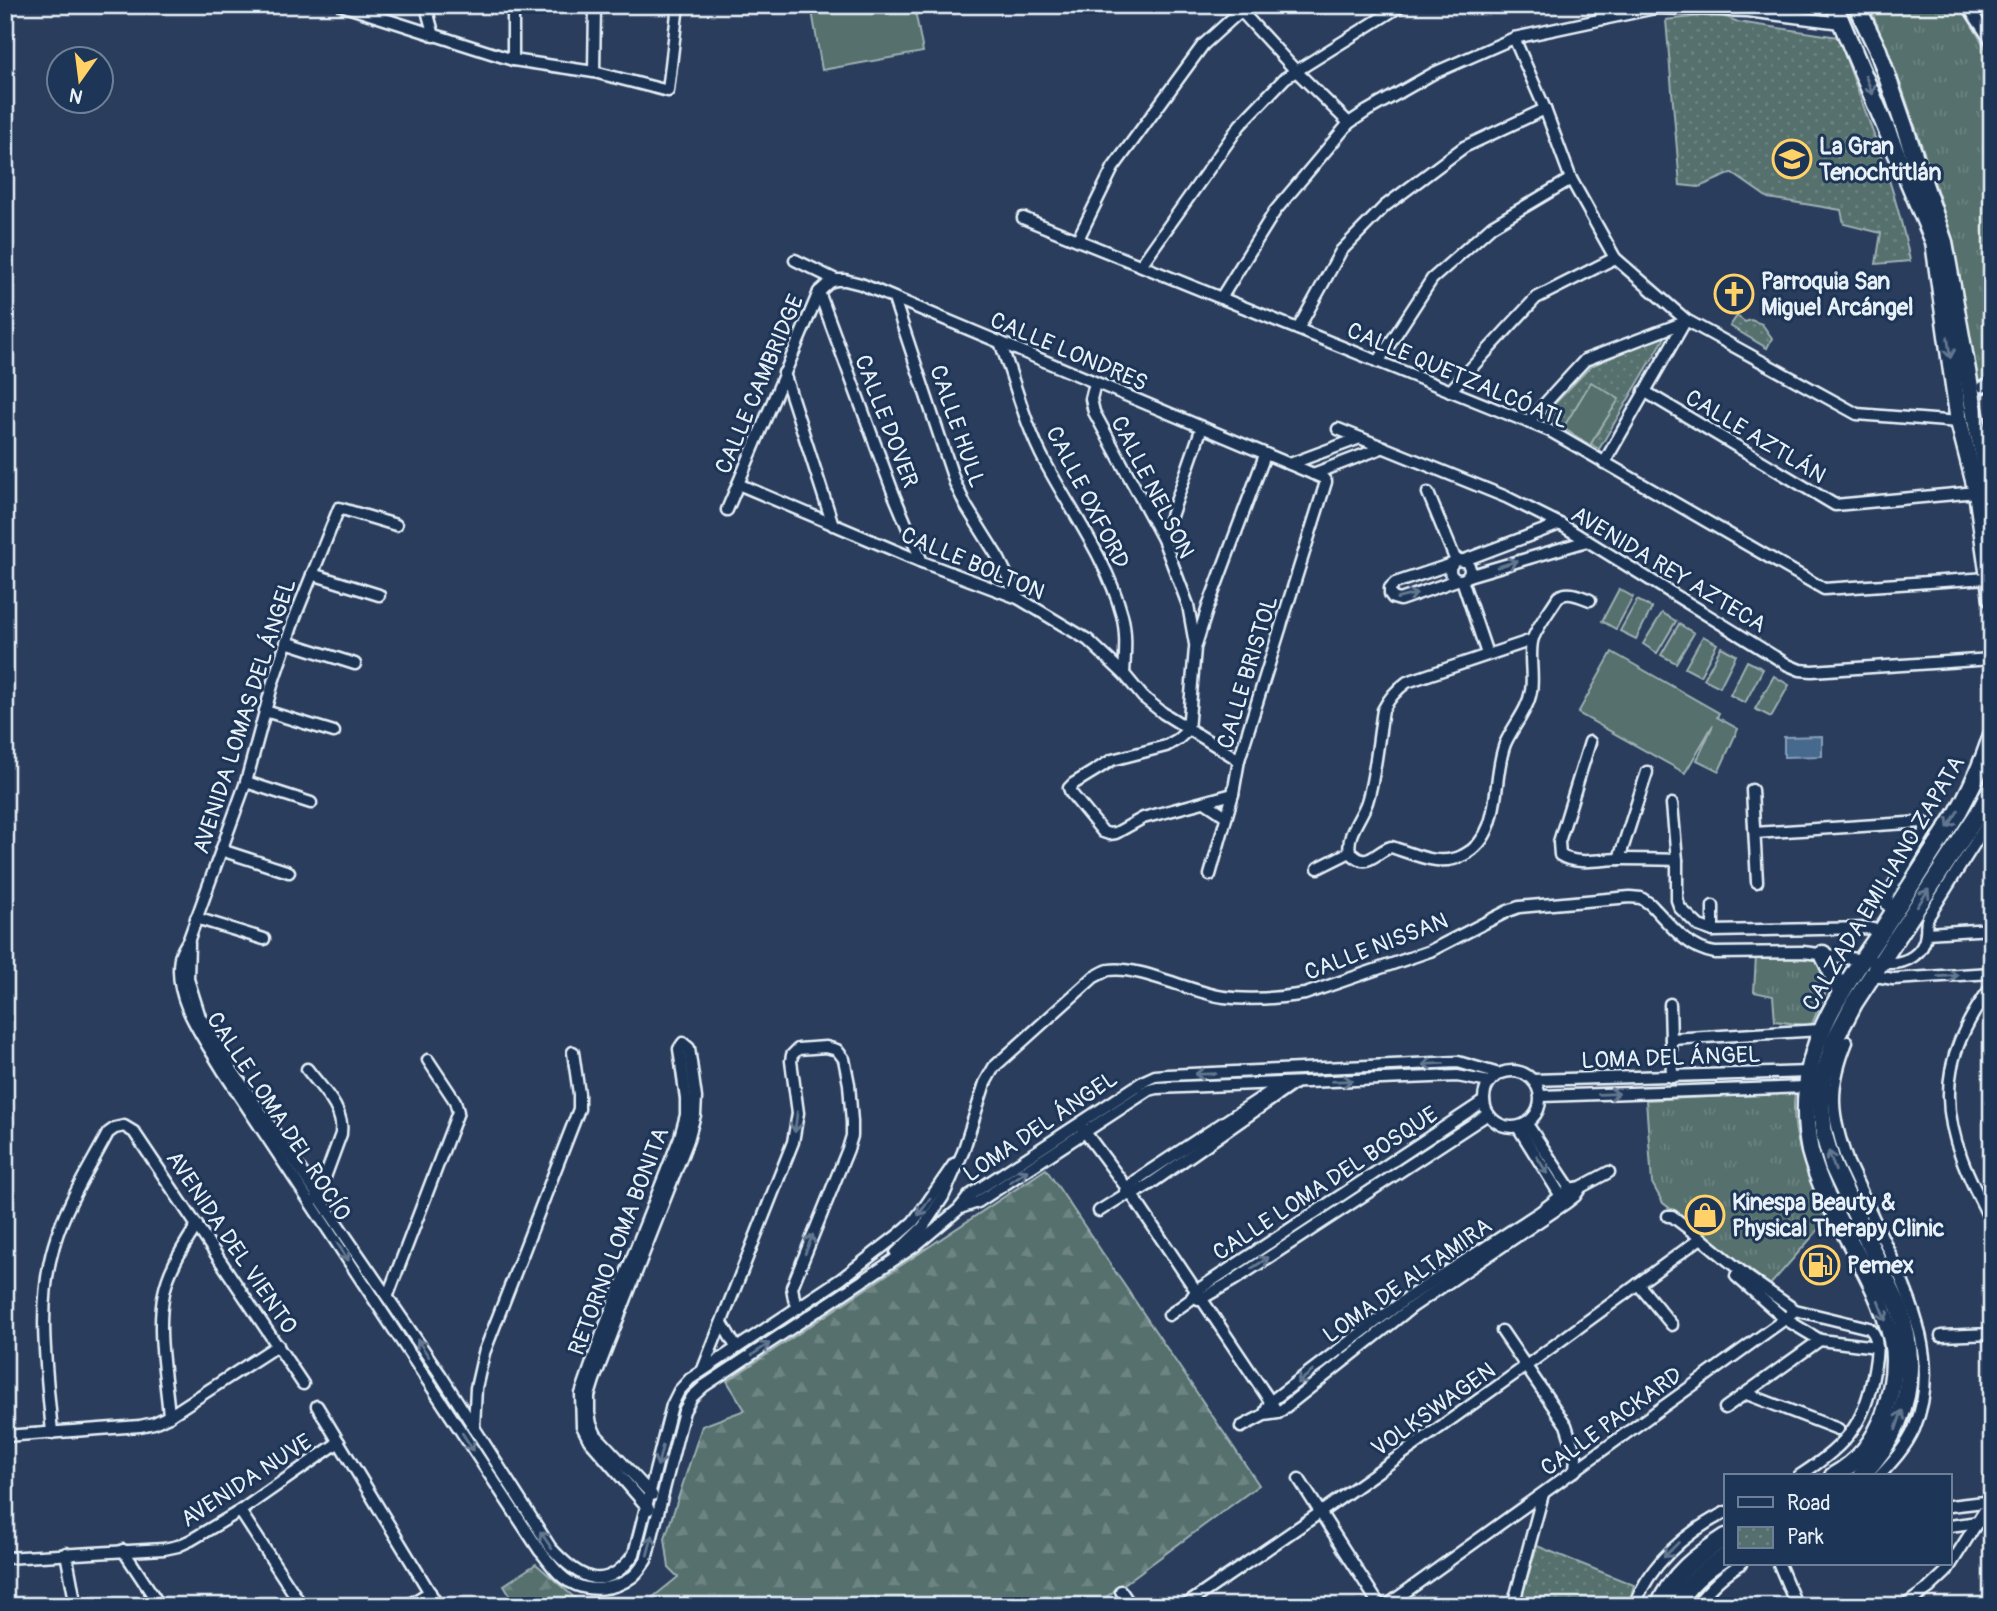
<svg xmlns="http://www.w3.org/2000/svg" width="1997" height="1611" viewBox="0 0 1997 1611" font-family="Pangolin,sans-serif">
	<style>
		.grass { fill: url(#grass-tufts); stroke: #9eb0b2; stroke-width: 2 }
		.forest { fill: url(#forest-firs); stroke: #9eb0b2; stroke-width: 2 }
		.park { fill: url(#park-dots); stroke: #9eb0b2; stroke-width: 2 }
		.pitch { fill: #546f6d; stroke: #9eb0b2; stroke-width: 2 }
		.water { fill: #46698d; stroke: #879fb8; stroke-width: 2 }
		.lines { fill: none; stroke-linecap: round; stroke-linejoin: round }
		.street-casing { stroke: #e8f1f8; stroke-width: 15 }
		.primary-casing { stroke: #e8f1f8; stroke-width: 21 }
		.street { stroke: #1d3557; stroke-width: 10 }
		.primary { stroke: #1d3557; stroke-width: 16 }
		.oneway { stroke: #64778f }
		.labels { text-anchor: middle; stroke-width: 6; stroke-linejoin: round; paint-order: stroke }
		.poi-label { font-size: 23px; font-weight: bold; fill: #e8f1f8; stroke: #1d3557; text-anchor: start }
		.street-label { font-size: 23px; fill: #e8f1f8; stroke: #1d3557 }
	</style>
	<defs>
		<pattern id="grass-tufts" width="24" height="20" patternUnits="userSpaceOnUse" patternTransform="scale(1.75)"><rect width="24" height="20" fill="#546f6d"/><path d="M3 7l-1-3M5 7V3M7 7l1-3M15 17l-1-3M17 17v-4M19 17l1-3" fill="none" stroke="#6d8483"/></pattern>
		<pattern id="forest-firs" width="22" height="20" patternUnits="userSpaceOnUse" patternTransform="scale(1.75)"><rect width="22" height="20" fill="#546f6d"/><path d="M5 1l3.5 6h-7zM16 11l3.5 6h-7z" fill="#6d8483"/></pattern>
		<pattern id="park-dots" width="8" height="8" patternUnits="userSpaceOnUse" patternTransform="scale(1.75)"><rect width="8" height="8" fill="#546f6d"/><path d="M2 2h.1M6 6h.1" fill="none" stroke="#6d8483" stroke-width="1.8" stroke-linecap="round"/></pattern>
	</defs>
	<rect width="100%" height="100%" fill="#2b3d5d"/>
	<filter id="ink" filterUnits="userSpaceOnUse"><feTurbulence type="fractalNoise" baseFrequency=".0143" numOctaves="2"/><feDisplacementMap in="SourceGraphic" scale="14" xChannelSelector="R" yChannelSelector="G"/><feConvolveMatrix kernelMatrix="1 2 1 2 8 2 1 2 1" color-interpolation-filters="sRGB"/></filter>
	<g filter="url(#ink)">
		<g class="grass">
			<polygon points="1869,5 1960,5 1992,59 1992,376 1979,384 1941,202 1902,88"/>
			<polygon points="1810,954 1827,964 1830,982 1811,1026 1775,1021 1773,996 1754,992 1756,956"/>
			<path d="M1795 1093C1789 1138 1810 1179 1827 1220L1770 1285 1663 1203 1652 1183 1646 1100Z"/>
		</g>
		<g class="forest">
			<polygon points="1046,1169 1259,1485 1094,1606 642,1606 678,1577 669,1568 665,1538 702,1426 745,1410 727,1381"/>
			<polygon points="536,1564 584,1606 517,1606 504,1585"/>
		</g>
		<g class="park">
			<path d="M1719 14 1738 22 1838 37C1865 112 1895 183 1910 261L1876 264 1881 233 1844 224 1841 210 1768 198 1732 173 1699 187 1680 185 1666 20Z"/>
			<polygon points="1737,316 1745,322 1751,320 1762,324 1772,338 1767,348 1730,326"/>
			<polygon points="1667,334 1599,449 1542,417 1591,366"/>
			<polygon points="1537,1546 1634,1585 1628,1606 1519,1606"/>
		</g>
		<g class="pitch">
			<polygon points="811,5 914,5 923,52 822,70"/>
			<polygon points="1591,382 1619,399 1590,445 1563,428"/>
			<polygon points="1619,589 1633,597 1616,629 1602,621"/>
			<polygon points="1637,600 1652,608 1636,639 1620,631"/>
			<polygon points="1662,613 1676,621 1657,653 1643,644"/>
			<polygon points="1679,624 1694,633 1676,663 1661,655"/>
			<polygon points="1703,636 1717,644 1700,676 1685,668"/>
			<polygon points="1721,647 1736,655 1720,687 1704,679"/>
			<polygon points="1612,652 1719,713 1717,717 1738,729 1719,771 1697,760 1713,725 1685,773 1578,713"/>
			<polygon points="1747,661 1763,669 1745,703 1730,695"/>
			<polygon points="1774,676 1789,685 1771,717 1755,709"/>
		</g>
		<polygon class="water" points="1822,736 1822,756 1784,757 1784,737"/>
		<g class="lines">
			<defs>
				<g id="street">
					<polyline points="341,5 513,60 594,72 668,91 678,5"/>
					<polyline points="428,5 428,14 434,36"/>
					<polyline points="1600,5 1604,19"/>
					<polyline points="1967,5 1992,42"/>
					<polyline points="1240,10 1296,71 1349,123"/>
					<polyline points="1514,38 1545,109 1571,179 1615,258 1686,320 1857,414 1959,422"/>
					<polyline points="513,60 513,5"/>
					<polyline points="594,72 595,5"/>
					<polyline points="1023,218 1550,431 1824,589 1988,578"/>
					<polyline points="1078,239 1113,168 1203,45 1247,5"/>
					<polyline points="795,260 836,280 845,280 861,284 1323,478 1326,482 1239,760 1233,794 1210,875"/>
					<polyline points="1141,265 1240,125 1285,78 1402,5"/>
					<polyline points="819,292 894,495 922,562"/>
					<polyline points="1221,298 1275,211 1349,123 1367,111 1434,73 1514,38 1655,8 1747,11 1841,23"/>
					<polyline points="894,299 955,483 966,506 999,559 1018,598"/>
					<polyline points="1298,329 1341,251 1385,206 1464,147 1545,109"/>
					<path d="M1000 342C1014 380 1026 427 1045 462 1072 513 1107 559 1122 615 1127 634 1125 654 1124 674"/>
					<polyline points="1378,362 1432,279 1492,226 1571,179"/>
					<polyline points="784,373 833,525"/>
					<polyline points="1095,383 1091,399 1094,412 1163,539 1188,605 1195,644"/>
					<polyline points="1983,387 1992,382"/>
					<polyline points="1450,391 1536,298 1615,258"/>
					<polyline points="1644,391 1835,505 1977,492"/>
					<polyline points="1528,422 1585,360 1685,322"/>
					<polyline points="1338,429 1506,497 1560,524 1788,665 1800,670 1812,671 1992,659"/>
					<polyline points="1604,463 1686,320"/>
					<polyline points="1290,464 1360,438"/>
					<polyline points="1313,474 1384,447"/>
					<polyline points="738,484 922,562 1018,598 1088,640 1124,674 1143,697 1163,713 1239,760"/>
					<polyline points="1428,493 1456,561"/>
					<polyline points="727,510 819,292 830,282 836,280"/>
					<path d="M396 525 339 508 295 617 273 682 246 782 189 939C186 945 181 951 180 958 173 998 203 1037 222 1069L540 1551C549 1561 558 1576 570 1582 589 1593 615 1590 632 1577 638 1573 642 1566 646 1560L684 1411 692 1397 704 1386 915 1246 959 1209 970 1195 1144 1081 1155 1076 1168 1075 1458 1062 1499 1074"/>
					<polyline points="1163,539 1202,427"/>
					<circle cx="1460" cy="570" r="10"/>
					<polyline points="1462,561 1560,524"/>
					<polyline points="1452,564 1395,583 1390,588 1390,594 1393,598 1400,600 1457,580"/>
					<polyline points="312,574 379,595"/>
					<polyline points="1468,576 1587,541"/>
					<polyline points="1462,580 1487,654"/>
					<path d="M1532 640 1407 682C1396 690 1389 698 1383 710 1378 740 1376 773 1367 802 1361 819 1346 834 1350 852 1368 871 1374 852 1391 847 1415 854 1439 868 1464 855 1504 834 1491 780 1505 744 1513 726 1528 710 1531 691 1534 676 1528 652 1533 638 1539 624 1550 610 1558 597 1568 590 1579 596 1590 600"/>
					<polyline points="286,642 355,664"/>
					<polyline points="265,711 334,732"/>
					<path d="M1590 742 1559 842 1560 855C1577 866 1602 859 1621 859 1639 859 1658 859 1677 860"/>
					<polyline points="246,782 311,803"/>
					<polyline points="1752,790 1757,882"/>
					<polyline points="1233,794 1143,818 1116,833 1109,834 1103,832 1071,793 1069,788 1073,784 1112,760 1166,746 1178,739 1188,730 1195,648 1208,607 1265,455"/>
					<polyline points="1205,802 1226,816"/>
					<polyline points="1672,804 1677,860 1677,900 1680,908 1699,926 1713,931 1869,928 1885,932"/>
					<polyline points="1755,833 1923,822 1925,823 1925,832 1888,894 1887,905 1897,913"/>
					<polyline points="221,850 289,872"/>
					<polyline points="1619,859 1647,772"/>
					<polyline points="1318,868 1350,852"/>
					<polyline points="1713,906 1713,931"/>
					<polyline points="196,918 264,939"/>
					<polyline points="1926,933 1992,929"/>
					<path d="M189 943 188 979 200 1017 230 1067 440 1374 550 1547C578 1578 605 1595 634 1554L672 1405 679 1391 690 1379 841 1279 898 1235 913 1222 925 1206 954 1164"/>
					<polyline points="1870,975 1893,979 1992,973"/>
					<path d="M1992 986C1950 1042 1936 1092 1962 1159 1970 1181 1982 1202 1992 1224"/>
					<polyline points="1670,1004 1672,1077"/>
					<polyline points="1671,1039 1821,1030"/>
					<path d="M1847 1042C1828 1089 1831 1116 1848 1163 1861 1190 1873 1218 1886 1245 1913 1304 1941 1365 1914 1429 1906 1447 1892 1462 1879 1476"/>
					<path d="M307 1069C321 1088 345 1109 341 1134L317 1199"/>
					<circle cx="1512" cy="1099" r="28"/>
					<polyline points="1533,1080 1809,1072"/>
					<polyline points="1541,1096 1807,1087"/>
					<polyline points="1527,1124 1573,1193"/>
					<polyline points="1518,1127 1564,1201"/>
					<polyline points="1082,1128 1132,1195 1274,1407"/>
					<polyline points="1125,1192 1127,1188 1142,1176 1282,1084"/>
					<polyline points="960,1208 978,1202 1149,1090 1157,1088 1457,1076 1489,1082"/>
					<polyline points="1099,1211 1123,1196 1132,1195 1150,1184 1295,1083"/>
					<path d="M1668 1216H1672L1701 1238 1748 1277 1795 1310 1869 1328C1878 1335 1877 1347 1876 1358 1868 1420 1851 1442 1799 1476"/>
					<path d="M896 1253 923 1227 943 1197 963 1152 985 1083 994 1067 1094 977C1099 975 1104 971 1109 970 1137 965 1193 993 1224 997 1251 1001 1279 998 1305 994L1430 951 1508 911 1519 907 1630 897 1641 898 1650 904C1669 923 1687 949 1715 953L1803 952 1888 963C1906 964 1924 954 1926 934 1927 928 1925 924 1928 917L1992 816"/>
					<polyline points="1736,1276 1785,1319 1820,1340 1877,1347"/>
					<polyline points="1638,1284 1672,1325"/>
					<polyline points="388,1295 458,1112 455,1101 428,1060"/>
					<polyline points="1198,1299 1201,1299 1234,1280 1488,1114"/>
					<polyline points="1169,1315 1190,1300 1196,1291 1484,1101"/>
					<polyline points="722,1323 736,1347"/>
					<polyline points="1502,1331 1566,1425 1576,1456 1575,1471"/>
					<polyline points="1941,1336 1992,1334"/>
					<polyline points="703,1369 793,1142 798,1113 791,1061 792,1055 798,1049 826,1047 837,1050 844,1059 849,1084 852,1122 852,1136 848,1149 792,1287 794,1299 799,1308"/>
					<polyline points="1747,1394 1838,1429"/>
					<polyline points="317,1406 438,1606"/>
					<polyline points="1725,1408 1820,1340"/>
					<polyline points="1264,1415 1270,1402 1407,1298 1540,1212 1570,1189 1581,1187 1609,1172"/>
					<path d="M169 1416C166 1377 156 1332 164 1293 169 1268 184 1246 197 1225"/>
					<polyline points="1241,1427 1264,1415 1278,1413 1412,1307 1566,1203 1575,1196 1581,1187"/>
					<polyline points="474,1428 476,1388 484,1353 579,1109 579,1094 573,1052"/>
					<path d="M52 1433C47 1371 36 1305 54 1245 65 1206 89 1169 108 1133L115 1128 124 1126 134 1132 303 1384"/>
					<polyline points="5,1436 140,1426 154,1423 169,1416 278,1345"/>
					<polyline points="1299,1479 1380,1606"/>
					<polyline points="1950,1506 1992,1501"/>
					<polyline points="649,1509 589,1440 582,1426 581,1394 603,1331 680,1137 686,1115 686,1099 679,1049 683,1043 689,1048 696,1098 695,1115 688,1140 594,1380 589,1396 589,1413 591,1424 596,1435 652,1495"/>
					<polyline points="240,1511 302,1606"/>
					<polyline points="1950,1526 1992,1520"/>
					<polyline points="123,1550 160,1606"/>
					<polyline points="66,1553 76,1606"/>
					<polyline points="5,1558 164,1549 178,1546 191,1540 240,1511 339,1442"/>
					<polyline points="1779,1564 1795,1602"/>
					<polyline points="1121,1591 1131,1606"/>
					<polyline points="407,1606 430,1592"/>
					<polyline points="1184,1606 1321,1512 1526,1366 1701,1238"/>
					<polyline points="1386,1606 1785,1319 1795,1310"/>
					<polyline points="1513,1606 1543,1494"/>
					<path d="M1634 1606C1651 1562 1685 1533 1726 1512"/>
					<path d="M1695 1606C1708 1590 1723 1574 1741 1564"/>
					<polyline points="1904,1606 1929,1588 1946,1572 1992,1499"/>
				</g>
				<g id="primary">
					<polyline points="1834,5 1934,242 1959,422 1977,492 1992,599"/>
					<polyline points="1856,5 1878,50 1944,242 1977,426 1992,491"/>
					<polyline points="1823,954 1841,991"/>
					<path d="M1833 1476C1859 1462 1875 1441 1885 1413 1892 1390 1897 1364 1892 1340 1877 1273 1827 1217 1810 1151 1806 1131 1805 1108 1807 1088 1812 1028 1849 980 1881 932 1907 892 1932 852 1958 812 1972 787 1983 762 1992 735"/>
					<path d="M1861 1476C1908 1428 1920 1371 1899 1307L1833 1166 1824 1135 1821 1104 1823 1078 1834 1041 1854 1003 1980 811 1992 788"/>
					<path d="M1659 1606C1672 1574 1698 1555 1726 1537"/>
					<path d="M1675 1606C1687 1584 1706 1569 1726 1556"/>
				</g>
			</defs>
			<use href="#street" class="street-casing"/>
			<use href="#primary" class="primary-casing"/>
			<use href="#street" class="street"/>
			<use href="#primary" class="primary"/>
		</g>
		<defs><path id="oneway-shaft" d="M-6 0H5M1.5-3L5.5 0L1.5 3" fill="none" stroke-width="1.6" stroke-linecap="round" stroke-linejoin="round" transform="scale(1.75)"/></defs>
		<g class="oneway">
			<use href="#oneway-shaft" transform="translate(1869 85) rotate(68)"/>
			<use href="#oneway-shaft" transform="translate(1949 348) rotate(82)"/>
			<use href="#oneway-shaft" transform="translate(1507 564) rotate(-17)"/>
			<use href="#oneway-shaft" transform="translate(1407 596) rotate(-14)"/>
			<use href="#oneway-shaft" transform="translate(1953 819) rotate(122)"/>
			<use href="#oneway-shaft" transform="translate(1923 898) rotate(-57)"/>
			<use href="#oneway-shaft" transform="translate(1948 976) rotate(-4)"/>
			<use href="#oneway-shaft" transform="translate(1433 1064) rotate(177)"/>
			<use href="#oneway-shaft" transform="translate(1205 1074) rotate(178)"/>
			<use href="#oneway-shaft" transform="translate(1342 1081) rotate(-2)"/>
			<use href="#oneway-shaft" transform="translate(1609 1094) rotate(-2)"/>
			<use href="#oneway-shaft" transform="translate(796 1122) rotate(97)"/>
			<use href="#oneway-shaft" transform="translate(1832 1161) rotate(-109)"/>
			<use href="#oneway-shaft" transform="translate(1542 1165) rotate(58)"/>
			<use href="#oneway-shaft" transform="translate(1019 1176) rotate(-33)"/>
			<use href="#oneway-shaft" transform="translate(924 1207) rotate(125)"/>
			<use href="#oneway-shaft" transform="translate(809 1244) rotate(-68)"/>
			<use href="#oneway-shaft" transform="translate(343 1252) rotate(57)"/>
			<use href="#oneway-shaft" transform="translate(1260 1263) rotate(-33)"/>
			<use href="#oneway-shaft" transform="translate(1882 1311) rotate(69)"/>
			<use href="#oneway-shaft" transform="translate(423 1348) rotate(-124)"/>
			<use href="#oneway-shaft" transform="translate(761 1349) rotate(-34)"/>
			<use href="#oneway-shaft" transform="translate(1305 1377) rotate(142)"/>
			<use href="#oneway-shaft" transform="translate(1899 1420) rotate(-71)"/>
			<use href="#oneway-shaft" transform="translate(468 1442) rotate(57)"/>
			<use href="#oneway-shaft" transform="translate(660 1456) rotate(104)"/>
			<use href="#oneway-shaft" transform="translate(546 1540) rotate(-124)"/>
			<use href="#oneway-shaft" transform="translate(650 1545) rotate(-75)"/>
			<use href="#oneway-shaft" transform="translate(1671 1550) rotate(135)"/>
		</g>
	</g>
	<defs>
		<symbol id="school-ring" viewBox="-11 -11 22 22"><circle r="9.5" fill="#1d3557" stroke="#ffd166" stroke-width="1.5"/><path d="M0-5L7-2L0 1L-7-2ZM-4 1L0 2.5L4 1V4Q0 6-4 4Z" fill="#ffd166"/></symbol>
		<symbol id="church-ring" viewBox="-11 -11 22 22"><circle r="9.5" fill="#1d3557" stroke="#ffd166" stroke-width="1.5"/><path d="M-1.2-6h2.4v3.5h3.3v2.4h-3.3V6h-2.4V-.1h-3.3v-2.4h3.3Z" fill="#ffd166"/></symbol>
		<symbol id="shop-ring" viewBox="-11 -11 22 22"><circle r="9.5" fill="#1d3557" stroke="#ffd166" stroke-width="1.5"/><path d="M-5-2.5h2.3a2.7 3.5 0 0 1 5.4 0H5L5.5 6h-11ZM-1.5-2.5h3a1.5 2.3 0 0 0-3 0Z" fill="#ffd166"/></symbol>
		<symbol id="fuel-ring" viewBox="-11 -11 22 22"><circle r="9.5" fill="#1d3557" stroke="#ffd166" stroke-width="1.5"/><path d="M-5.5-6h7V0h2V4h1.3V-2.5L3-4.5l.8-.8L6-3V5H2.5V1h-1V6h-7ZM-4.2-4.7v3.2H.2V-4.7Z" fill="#ffd166"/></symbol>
	</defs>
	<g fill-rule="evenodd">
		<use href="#school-ring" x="1770" y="137" width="44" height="44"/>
		<use href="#church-ring" x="1712" y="272" width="44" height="44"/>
		<use href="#shop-ring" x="1683" y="1193" width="44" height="44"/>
		<use href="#fuel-ring" x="1798" y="1243" width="44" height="44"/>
	</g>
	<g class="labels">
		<g class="poi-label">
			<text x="1819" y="154">La Gran<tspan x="1819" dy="26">Tenochtitlán</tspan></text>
			<text x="1761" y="289">Parroquia San<tspan x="1761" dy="26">Miguel Arcángel</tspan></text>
			<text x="1732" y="1210">Kinespa Beauty &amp;<tspan x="1732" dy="26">Physical Therapy Clinic</tspan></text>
			<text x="1847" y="1273">Pemex</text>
		</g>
		<g class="street-label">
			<text transform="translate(1069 351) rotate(23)" y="8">CALLE LONDRES</text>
			<text transform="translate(1458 375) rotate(23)" y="8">CALLE QUETZALCÓATL</text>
			<text transform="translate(759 384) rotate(-67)" y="8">CALLE CAMBRIDGE</text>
			<text transform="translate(887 421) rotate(69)" y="8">CALLE DOVER</text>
			<text transform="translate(958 426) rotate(71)" y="8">CALLE HULL</text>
			<text transform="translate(1756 436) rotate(31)" y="8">CALLE AZTLÁN</text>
			<text transform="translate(1153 487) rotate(63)" y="8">CALLE NELSON</text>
			<text transform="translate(1088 497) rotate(63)" y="8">CALLE OXFORD</text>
			<text transform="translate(973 563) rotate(23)" y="8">CALLE BOLTON</text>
			<text transform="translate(1669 569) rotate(31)" y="8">AVENIDA REY AZTECA</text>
			<text transform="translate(1247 672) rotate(-73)" y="8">CALLE BRISTOL</text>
			<text transform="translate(244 716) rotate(-72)" y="8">AVENIDA LOMAS DEL ÁNGEL</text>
			<text transform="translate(1883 883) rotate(-59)" y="8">CALZADA EMILIANO ZAPATA</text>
			<text transform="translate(1376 946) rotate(-21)" y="8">CALLE NISSAN</text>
			<text transform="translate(1671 1057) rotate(-2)" y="8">LOMA DEL ÁNGEL</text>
			<text transform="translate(279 1116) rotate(57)" y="8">CALLE LOMA DEL ROCÍO</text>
			<text transform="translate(1040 1126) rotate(-34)" y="8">LOMA DEL ÁNGEL</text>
			<text transform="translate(1325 1183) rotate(-33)" y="8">CALLE LOMA DEL BOSQUE</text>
			<text transform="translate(618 1241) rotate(-69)" y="8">RETORNO LOMA BONITA</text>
			<text transform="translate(232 1242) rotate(56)" y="8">AVENIDA DEL VIENTO</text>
			<text transform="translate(1407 1280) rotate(-35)" y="8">LOMA DE ALTAMIRA</text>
			<text transform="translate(1433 1409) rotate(-35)" y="8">VOLKSWAGEN</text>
			<text transform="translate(1611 1421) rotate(-36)" y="8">CALLE PACKARD</text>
			<text transform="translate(246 1480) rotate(-33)" y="8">AVENIDA NUVE</text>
		</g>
	</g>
	<rect width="1997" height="1611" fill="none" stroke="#1d3557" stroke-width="28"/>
	<rect x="14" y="14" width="1969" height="1583" fill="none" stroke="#e8f1f8" stroke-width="2.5" filter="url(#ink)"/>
	<rect x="1724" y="1474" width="228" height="91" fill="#1d3557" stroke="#6e8097" stroke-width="2"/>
	<rect x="1738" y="1497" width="35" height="10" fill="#1d3557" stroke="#6e8097" stroke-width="2"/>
	<text x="1787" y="1510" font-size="21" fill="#e8f1f8">Road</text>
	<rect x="1738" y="1527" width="35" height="21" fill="url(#park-dots)" stroke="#6e8097" stroke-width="2"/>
	<text x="1787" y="1544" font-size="21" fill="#e8f1f8">Park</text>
	<g transform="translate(80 80) rotate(194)"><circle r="33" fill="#1d3557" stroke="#6e8097" stroke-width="2"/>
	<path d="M0-5L12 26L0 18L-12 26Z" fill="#ffd166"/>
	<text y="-10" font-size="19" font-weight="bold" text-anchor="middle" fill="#e8f1f8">N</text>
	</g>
</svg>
